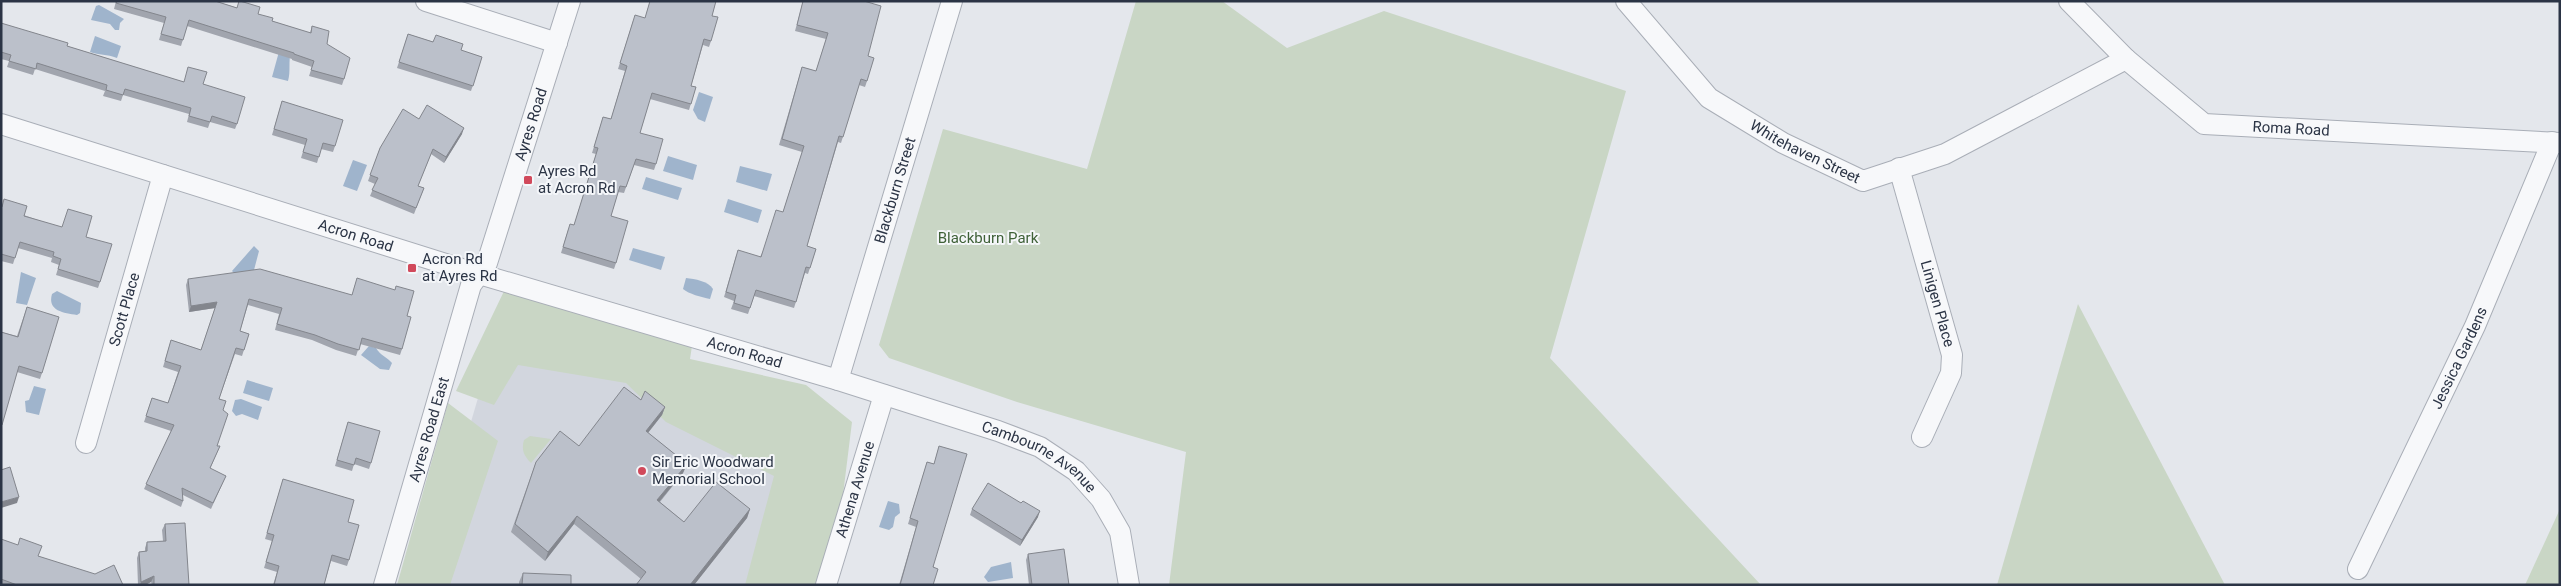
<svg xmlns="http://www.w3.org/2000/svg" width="2561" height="586" viewBox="0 0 2561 586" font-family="Roboto,sans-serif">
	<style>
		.built { fill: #d2d6de }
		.green { fill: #c9d6c5 }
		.water { fill: #9fb4cc }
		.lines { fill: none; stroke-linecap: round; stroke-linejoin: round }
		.street-casing { stroke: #a9aeb7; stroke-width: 22 }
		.street { stroke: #f7f8fa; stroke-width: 20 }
		.wall { fill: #a1a5ae }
		.shaded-wall { fill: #83868d }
		.building { fill: #bbc0ca; stroke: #83868d }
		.poi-dot { fill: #d1495b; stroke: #f4f6f9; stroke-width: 2 }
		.labels { text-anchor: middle; stroke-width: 4; stroke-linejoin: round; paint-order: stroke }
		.street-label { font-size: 15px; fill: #2b3445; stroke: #f4f6f9 }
		.poi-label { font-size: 15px; fill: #2b3445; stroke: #f4f6f9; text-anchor: start }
		.park-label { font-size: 15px; fill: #3f6138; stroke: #f4f6f9 }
	</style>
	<rect width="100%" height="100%" fill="#e4e7ec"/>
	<polygon class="built" points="498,330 826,407 793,585 423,585"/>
	<g class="green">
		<polygon points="1136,1 1222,1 1287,48 1384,11 1626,91 1550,358 1761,585 1169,585 1186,452 1017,402 889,358 879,345 943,129 1087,169"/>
		<polygon points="506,287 692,346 690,359 806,385 852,422 841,511 817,585 745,585 774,476 666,422 626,383 518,365 494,405 456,391"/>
		<polygon points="2078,304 2225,585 1997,585"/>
		<polygon points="448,403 498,441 450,585 397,585"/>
		<path d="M530 436 551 439 531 463C524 456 521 450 524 440Z"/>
		<polygon points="2560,509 2560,585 2525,585"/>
	</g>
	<g class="water">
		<polygon points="99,5 124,19 120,23 119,30 115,30 110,24 91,20 96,6"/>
		<path d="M95 36 121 46 117 58C107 54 99 55 90 52Z"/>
		<path d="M280 48 291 51C288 62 291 71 288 81L272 77Z"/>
		<polygon points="699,92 713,97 705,122 698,119 693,110"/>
		<polygon points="668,156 697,165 693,180 663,171"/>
		<polygon points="353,160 367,165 357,191 343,186"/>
		<polygon points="740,166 772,174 767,191 736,182"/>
		<polygon points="646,177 682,188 678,200 642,189"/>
		<polygon points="728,199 762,210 758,223 724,212"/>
		<polygon points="254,246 259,251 254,270 240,272 237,276 232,271"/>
		<polygon points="633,248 665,257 661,270 629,260"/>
		<polygon points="21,272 36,278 27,305 16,303"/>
		<path d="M686 278C695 279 708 281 713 289L710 299C701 297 689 294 683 289Z"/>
		<path d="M57 291 81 303 80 313 77 315C64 313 47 311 52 294Z"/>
		<path d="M369 346 376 348C381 356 387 357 392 363L389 370 380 369 361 355Z"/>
		<polygon points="247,380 273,388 269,401 243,393"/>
		<polygon points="34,386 46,389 39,415 26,412 25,401 29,400"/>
		<polygon points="241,399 262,407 258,420 242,414 236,416 232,411 235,400"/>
		<polygon points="888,501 899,504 900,513 895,517 893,527 889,530 879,527"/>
		<polygon points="1011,562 1013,578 988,582 984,577 991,567"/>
	</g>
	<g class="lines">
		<defs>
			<g id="street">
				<polyline points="426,1 557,43"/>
				<path id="s1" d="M1626 1 1709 98 1783 143 1863 181 1945 154 2126 59"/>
				<path id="s2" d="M2069 1 2126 59 2204 124 2560 143"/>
				<path id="s3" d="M1 124 452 266 838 380 998 431 1040 447 1076 471 1101 499 1120 532 1129 585"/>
				<path id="s4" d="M1899 168 1952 355 1951 373 1922 437"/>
				<path id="s5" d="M838 380 952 1"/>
				<path id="s6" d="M86 443 163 175"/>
				<path id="s7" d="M2358 569 2475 326 2552 142"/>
				<path id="s8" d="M384 585 471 285 487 263 570 1"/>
				<path id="s9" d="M826 585 884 395"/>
			</g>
		</defs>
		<use href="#street" class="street-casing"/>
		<use href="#street" class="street"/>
	</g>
	<g class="wall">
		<polygon points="116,1 215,1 258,14 272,21 310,33 312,26 327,44 344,79 342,85 309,76 312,67 292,60 292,59 187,26 181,46 159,40 164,23 114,9"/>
		<polygon points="650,1 716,1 712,16 711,41 709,47 703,45 691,86 696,87 689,110 650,99 640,133 656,164 654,170 634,165 624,193 618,192 611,216 616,263 614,269 561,253 568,230 574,225 596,154 592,153 603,117 611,119 625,71 618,69 633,21 645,18"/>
		<polygon points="803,1 864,1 868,56 867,81 865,87 859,85 841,143 838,142 807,246 816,249 808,274 805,273 794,308 754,296 748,314 731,309 734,301 724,297 736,256 760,257 783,212 802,152 779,145 802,67 816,71 826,39 795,31"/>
		<polygon points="1,23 67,46 183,82 203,84 237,124 235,129 210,122 208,128 187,122 189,114 123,95 121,101 103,96 105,91 35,69 33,75 7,67 9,61 1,59"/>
		<polygon points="408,34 482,57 471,91 397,68"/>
		<polygon points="282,101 335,146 333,152 321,149 317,163 301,158 305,145 272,135"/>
		<polygon points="419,119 462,134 444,163 431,154 418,186 424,188 414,214 370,196 375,184 368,181 380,148"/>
		<polygon points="1,207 86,237 100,282 98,288 56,275 59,265 51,262 52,258 18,248 13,264 1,261"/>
		<polygon points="357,278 407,316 402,349 400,355 360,344 356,356 336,350 312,340 275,330 279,314 248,305 240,331 249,334 242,356 235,354 219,399 223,410 217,446 220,446 210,469 226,476 211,509 183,495 183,501 181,507 144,489 171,431 144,422 152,398 168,403 178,372 163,367 171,340 201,350 215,308 189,312 186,285 188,279 352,295"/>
		<polygon points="27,307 42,373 40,379 17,372 1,427 1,332 17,336"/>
		<polygon points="641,400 665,407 662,415 648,433 687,464 683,473 660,502 684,522 750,509 747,518 694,585 636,585 641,579 574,524 545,561 511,532 536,462 579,446"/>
		<polygon points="348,422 371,463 369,469 354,464 352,471 335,466"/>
		<polygon points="939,446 933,585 899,585 916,527 908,524 927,462 934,464"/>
		<polygon points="283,479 348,522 349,560 347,566 331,561 324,585 273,585 277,572 264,568 272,541 265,539"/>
		<polygon points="972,509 1038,517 1020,546 970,515"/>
		<polygon points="165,524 189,585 152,585 151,582 145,585 138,585 137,558 139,552 145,551 145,548 147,542 163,541 162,530"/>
		<polygon points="1,539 38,556 123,585 1,585"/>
		<polygon points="1028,554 1069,585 1029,585 1026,560"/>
		<polygon points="523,573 571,585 519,585 519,582"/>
	</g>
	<g class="shaded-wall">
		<polygon points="464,128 462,134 444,163 446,157"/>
		<polygon points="217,302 215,308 189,312 191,306"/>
		<polygon points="665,407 662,415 643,439 646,431"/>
		<polygon points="687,464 683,473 654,508 657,500"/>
		<polygon points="19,497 17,503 1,508 1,502"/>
		<polygon points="750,509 747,518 694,585 690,585"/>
		<polygon points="1040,511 1038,517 1020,546 1022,540"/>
		<polygon points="577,516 574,524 545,561 548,552"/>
		<polygon points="154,576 151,582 145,585 140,585 141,582"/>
	</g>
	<g class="building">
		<polygon points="117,1 215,1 237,8 239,1 240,1 260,7 258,14 273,18 272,21 311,33 312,26 329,31 327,44 350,58 344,79 311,70 314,61 294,54 294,53 189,20 183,40 161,34 166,17 116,3"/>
		<polygon points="650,1 716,1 712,16 718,17 711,41 704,39 691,86 696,87 691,104 652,93 640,133 663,139 656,164 636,159 626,187 620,186 611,216 628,221 616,263 563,247 570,224 574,225 598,148 594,147 603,117 611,119 627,66 620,63 635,15 645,18"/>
		<polygon points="803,1 864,1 881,6 868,56 874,58 867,81 861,79 843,137 839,136 807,246 816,249 810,268 806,267 796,302 756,290 750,308 734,303 736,295 726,292 738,250 761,257 776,210 783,212 804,146 782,139 802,67 816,71 828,33 797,25"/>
		<polygon points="1,23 68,43 67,46 184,82 188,67 207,72 203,84 245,97 237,124 212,116 210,122 189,116 191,108 125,89 123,95 106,90 107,85 37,63 36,69 9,61 11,55 1,52"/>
		<polygon points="408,34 433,42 436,35 463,44 461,50 482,57 473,86 399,62"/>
		<polygon points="282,101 343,120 335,146 323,143 319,157 303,152 307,139 274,129"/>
		<polygon points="427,105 464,128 446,157 433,149 418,186 424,188 416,208 372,190 378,178 370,175 380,148 403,109 419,119"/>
		<polygon points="4,199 27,206 24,216 62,227 68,209 92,216 86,237 112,244 100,282 58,269 61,259 53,256 54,252 20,242 15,258 1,254 1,207 2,207"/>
		<polygon points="260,269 352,295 357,278 395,290 396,286 414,291 407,316 411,317 402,349 362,338 359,350 338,344 315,335 277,324 282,308 249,299 240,331 249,334 244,350 236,348 219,399 226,401 223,410 228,414 217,446 220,446 210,468 226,476 213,503 182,488 183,501 146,484 174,425 146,416 152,398 168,403 181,366 165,361 171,340 201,350 217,302 191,306 188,279"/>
		<polygon points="27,307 59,317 42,373 19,366 2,425 1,424 1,332 18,337"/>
		<polygon points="624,387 641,400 645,391 665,407 646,431 687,464 657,500 684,522 716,482 750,509 690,585 636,585 646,572 577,516 548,552 515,524 536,462 560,431 579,446"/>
		<polygon points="348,422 380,431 371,463 356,458 354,465 337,460"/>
		<polygon points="939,446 967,454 933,567 938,569 933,585 900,585 918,521 910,518 927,462 934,464"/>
		<polygon points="10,467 19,497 1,502 1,470"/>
		<polygon points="283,479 354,500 348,522 359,525 349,560 332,555 324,585 274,585 279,566 266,562 274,535 267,533"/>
		<polygon points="988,483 1021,503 1023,501 1040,511 1022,540 972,509"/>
		<polygon points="185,523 189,585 154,585 154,576 141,582 139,552 147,551 147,542 166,541 165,524"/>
		<polygon points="20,538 42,546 38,556 95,574 114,565 123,585 17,585 1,579 1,539 18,545"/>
		<polygon points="1064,549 1069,585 1032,585 1028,554"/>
		<polygon points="523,573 571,575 571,585 522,585"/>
	</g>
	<g class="poi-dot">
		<rect x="523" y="175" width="10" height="10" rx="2.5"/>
		<rect x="407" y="263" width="10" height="10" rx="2.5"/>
		<circle cx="642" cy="471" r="5"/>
	</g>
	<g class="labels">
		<g class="street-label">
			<text dy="5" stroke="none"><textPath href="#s8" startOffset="485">Ayres Road</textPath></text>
			<text dy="5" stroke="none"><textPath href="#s2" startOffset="270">Roma Road</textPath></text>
			<text dy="5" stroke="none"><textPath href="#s1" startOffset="238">Whitehaven Street</textPath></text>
			<text dy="5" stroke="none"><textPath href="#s5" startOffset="198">Blackburn Street</textPath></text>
			<text dy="5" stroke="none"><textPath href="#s3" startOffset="372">Acron Road</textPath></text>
			<text dy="5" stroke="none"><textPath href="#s4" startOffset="141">Linigen Place</textPath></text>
			<text dy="5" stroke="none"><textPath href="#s6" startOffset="139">Scott Place</textPath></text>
			<text dy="5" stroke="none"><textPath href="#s3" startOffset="778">Acron Road</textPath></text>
			<text dy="5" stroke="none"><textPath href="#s7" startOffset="234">Jessica Gardens</textPath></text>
			<text dy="5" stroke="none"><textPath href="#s8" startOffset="162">Ayres Road East</textPath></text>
			<text dy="5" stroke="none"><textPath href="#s3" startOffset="1092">Cambourne Avenue</textPath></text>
			<text dy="5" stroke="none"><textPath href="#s9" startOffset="100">Athena Avenue</textPath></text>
		</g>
		<g class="poi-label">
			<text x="538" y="176">Ayres Rd<tspan x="538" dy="17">at Acron Rd</tspan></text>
			<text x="422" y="264">Acron Rd<tspan x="422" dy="17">at Ayres Rd</tspan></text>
			<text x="652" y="467">Sir Eric Woodward<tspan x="652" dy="17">Memorial School</tspan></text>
		</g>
		<g class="park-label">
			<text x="988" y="243">Blackburn Park</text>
		</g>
	</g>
	<rect width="2561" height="586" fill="none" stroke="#2b3445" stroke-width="5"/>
</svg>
